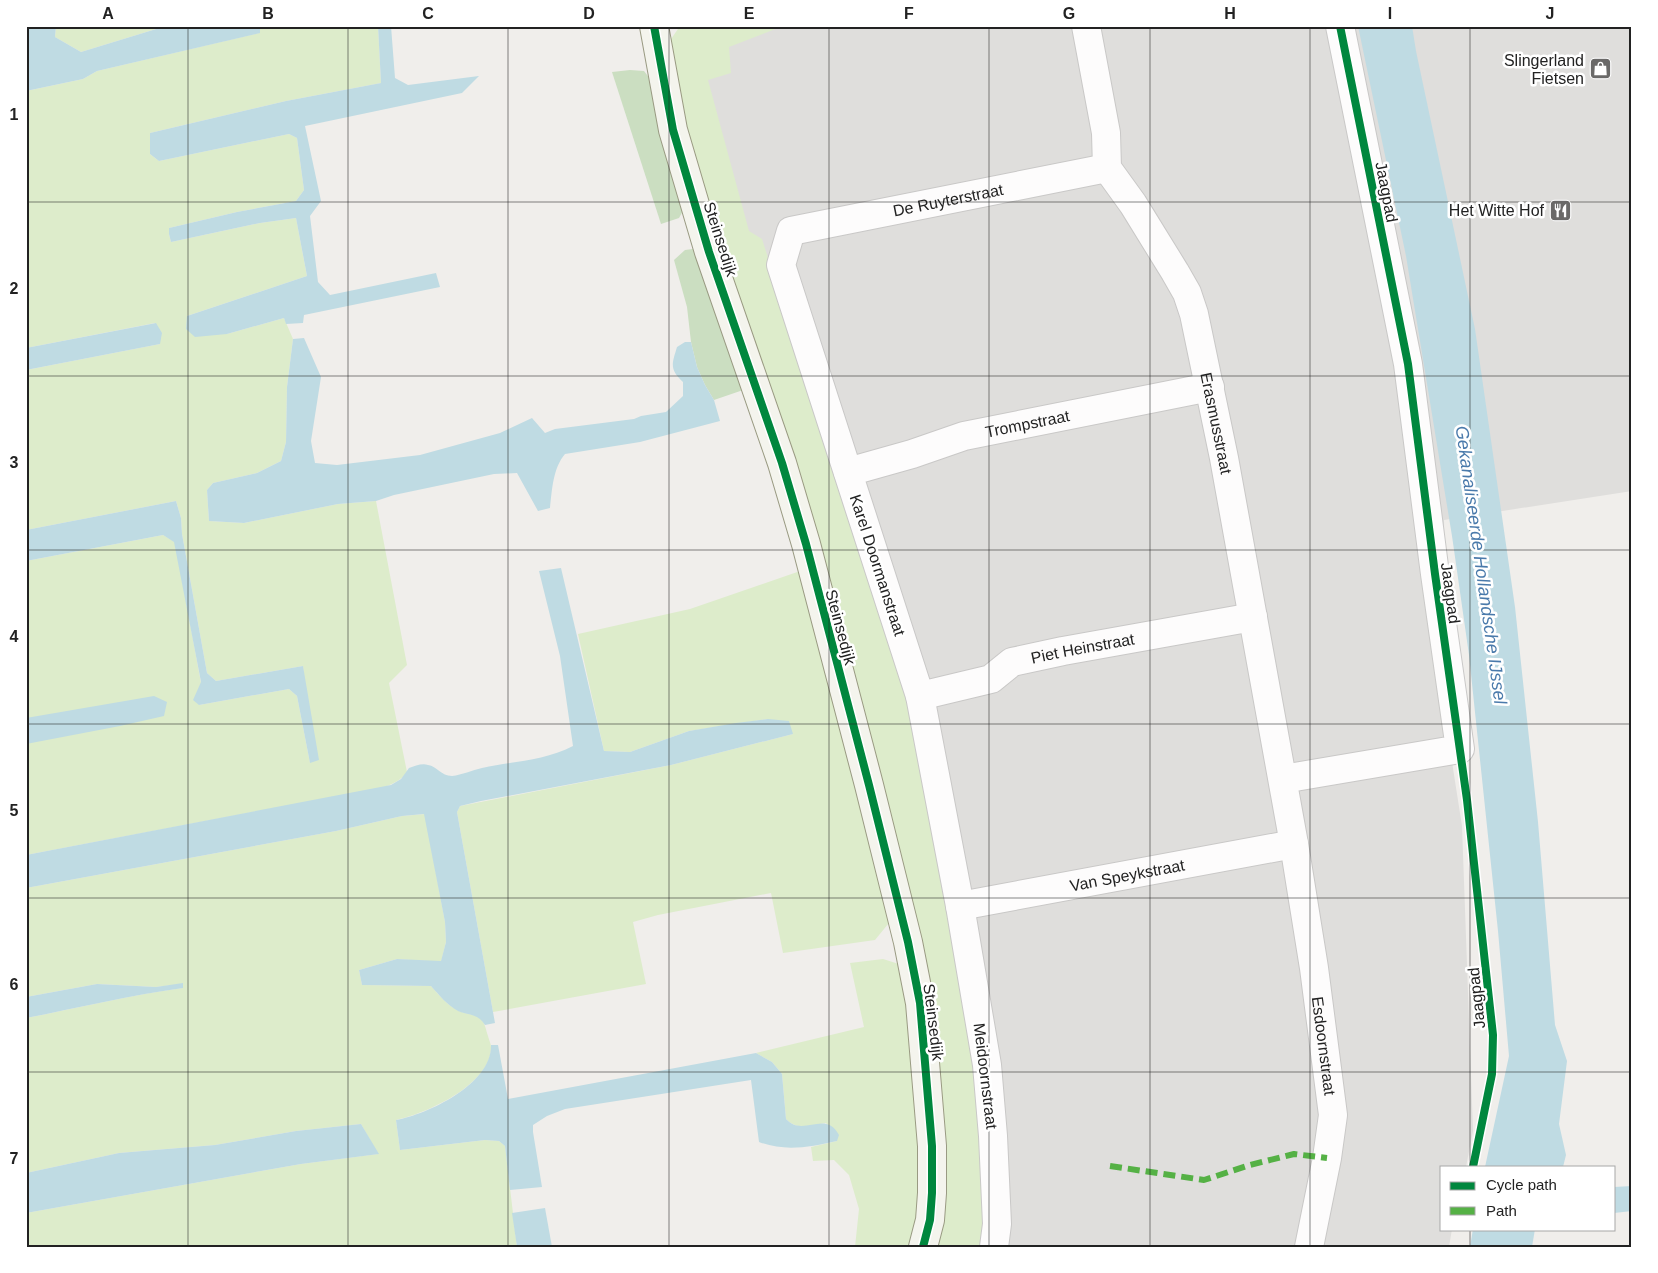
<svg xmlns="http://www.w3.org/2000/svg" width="1658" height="1273" viewBox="0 0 1658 1273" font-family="Helvetica,sans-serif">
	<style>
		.residential { fill: #dfdedc }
		.grass { fill: #ddeccb }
		.forest { fill: #cbdec1 }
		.water { fill: #bfdbe3 }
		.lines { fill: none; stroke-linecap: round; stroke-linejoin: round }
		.street-casing { stroke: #c9c8c7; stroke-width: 30 }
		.secondary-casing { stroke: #999a82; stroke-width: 30 }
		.street { stroke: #fdfcfc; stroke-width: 28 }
		.secondary { stroke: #f4f4ed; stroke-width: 28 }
		.quiet { stroke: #55b145; stroke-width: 6; stroke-dasharray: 12 6; stroke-linecap: butt }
		.cycleway-casing { stroke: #fff; stroke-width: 11 }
		.cycleway { stroke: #00873e; stroke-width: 8 }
		.grid { fill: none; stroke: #222; stroke-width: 1; stroke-opacity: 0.55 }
		.labels { text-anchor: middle; stroke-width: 5; stroke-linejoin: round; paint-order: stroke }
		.poi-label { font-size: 16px; fill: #222; stroke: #fff; text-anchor: end }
		.street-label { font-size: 16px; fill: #222; stroke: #fff }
		.water-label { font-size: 18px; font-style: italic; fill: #4a7aab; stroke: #fff }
		.neatline { fill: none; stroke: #222; stroke-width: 2 }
		.grid-label { font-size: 16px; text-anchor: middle; font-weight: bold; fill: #222 }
	</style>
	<rect width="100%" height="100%" fill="#f0eeeb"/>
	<polygon class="residential" points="700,26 1632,26 1632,491 1444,520 1447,730 1462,826 1473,1131 1466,1167 1442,1167 1442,1229 1452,1229 1449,1247 975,1247 700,111"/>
	<g class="grass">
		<polygon points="56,26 166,26 81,52 55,37"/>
		<path d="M260 26H378L381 83 286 101 150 133V154L159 161 289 134 297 138 304 190 296 201 237 212 169 228V234L171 242 260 223 296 218 307 276 187 316 227 334 284 318 293 339 287 387 286 442 281 461 257 473 213 483 207 490 209 521 244 523 338 504 376 501 407 665 389 683 407 772C395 789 369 790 349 794L26 855V561L163 535 175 542 201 683 199 705 289 689 297 696 310 763 303 666 216 681 207 673 182 534 181 518 176 501 26 530V370L160 344 155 323 26 348V91L83 79 97 71 259 33Z"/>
		<polygon points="680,26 783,26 729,47 731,73 708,80 749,231 762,239 908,693 981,1071 984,1247 931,1247 926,1003 693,175 669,42"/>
		<polygon points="803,570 893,918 875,940 783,953 771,893 658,915 633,922 646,984 493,1012 457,812 460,806 671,765 793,734 768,719 689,731 630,752 604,751 578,634 690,609"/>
		<path d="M425 814 445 922 446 942 441 962 397 959 359 970 362 985 431 986C439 995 448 1006 459 1011 466 1014 476 1014 481 1019 485 1023 486 1030 488 1036 489 1040 491 1044 491 1047 492 1084 426 1114 396 1120L400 1150 485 1140 499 1141 505 1146 517 1247H26V1213L301 1164 378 1154 361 1124 296 1131 215 1145 119 1153 26 1173V1018C78 1008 130 995 182 988V984L156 987 97 984 26 997V888L336 831 402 816Z"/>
		<path d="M883 959 902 965 911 1003 924 1190 913 1247H855L859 1209 849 1175 834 1160 813 1161 811 1147 837 1141 826 1123C812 1125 797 1131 786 1119L782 1074 772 1062 756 1053 864 1027 850 963Z"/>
	</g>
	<g class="forest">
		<polygon points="630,70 644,71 651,80 684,209 679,218 661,224 612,72"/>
		<polygon points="700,248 749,388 714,400 705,385 697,367 691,342 687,307 674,260 685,250"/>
	</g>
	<g class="water">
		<polygon points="26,26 56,26 55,37 81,52 166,26 260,26 260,33 97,71 83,79 26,91"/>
		<polygon points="378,26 391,26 395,78 408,85 479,76 462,93 305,126 321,201 310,216 318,282 330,295 436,273 440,287 304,315 303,323 286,324 284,318 227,334 195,337 186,329 187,316 307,276 296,218 260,223 171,242 169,234 169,228 237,212 296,201 304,190 297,138 289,134 159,161 150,154 150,133 286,101 381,83"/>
		<polygon points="1358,26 1412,26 1416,51 1475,329 1515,607 1538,822 1555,1025 1567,1061 1559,1124 1566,1155 1563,1167 1485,1167 1509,1056 1498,931 1469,655 1452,536 1406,256"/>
		<polygon points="156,323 162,333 160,344 26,370 26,348"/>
		<path d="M304 338 321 377 311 441 315 463 337 465 420 455 500 433 532 418 545 433 555 429 634 419 641 416 666 412 683 396V382C669 369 672 364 677 347L685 342H691L697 367 705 385 714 400 720 421 640 442 565 454C553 468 552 490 550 508L538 511 517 473 494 474 394 495 376 501 338 504 244 523 209 521 207 490 213 483 257 473 281 461 286 442 287 387 293 339Z"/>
		<polygon points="176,501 181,518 182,534 207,673 216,681 303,666 319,760 310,763 297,696 289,689 199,705 193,700 201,682 174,542 163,535 26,561 26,530"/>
		<path d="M561 568 604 751 630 752 689 731 736 723 768 719 789 721 793 734 671 765 481 801 460 806 457 812 495 1023 485 1025C477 1013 470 1016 458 1011 447 1005 439 995 431 986L362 985 359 970 397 959 441 961 446 942 445 922 424 814 402 816 336 831 26 888V855L391 785 401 779 409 768C415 766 422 763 428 765 437 766 441 776 452 776 462 775 472 770 482 768 513 761 544 761 573 746L560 656 539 571Z"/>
		<polygon points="154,696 167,702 164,716 120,726 26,744 26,718"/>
		<path d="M183 983V988C130 995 78 1008 26 1018V997L97 984 156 987Z"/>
		<path d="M491 1045H498L508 1099 756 1053 772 1062 782 1074 786 1119C803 1138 825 1109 839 1135L837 1141C810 1147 785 1152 759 1142L751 1080 565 1109 547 1116 533 1125V1132L542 1187 510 1190 505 1146 499 1141 485 1140 400 1150 396 1120C428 1114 492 1084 491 1045Z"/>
		<polygon points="361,1124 379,1154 301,1164 26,1213 26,1173 119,1153 215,1145 296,1131"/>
		<polygon points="1632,1186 1632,1211 1614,1213 1614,1187"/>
		<polygon points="545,1208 552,1247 517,1247 512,1213"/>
		<polygon points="1473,1229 1535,1229 1532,1247 1470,1247"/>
	</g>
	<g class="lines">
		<defs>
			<g id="street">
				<path id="s1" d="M1086 26 1106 133 1107 168 1133 204 1175 272 1187 293 1194 314 1224 458 1294 844 1314 968 1333 1115 1327 1158 1309 1247"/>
				<path id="s2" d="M848 472 912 454 964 436 1210 387"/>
				<path id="s3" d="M920 696 991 679 1012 662 1063 651 1253 617"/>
				<polyline points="1283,779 1460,749 1435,574 1408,364 1340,26"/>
				<path id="s4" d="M960 906 1294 844"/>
				<path id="s5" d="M994 1247 997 1224 993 1136 987 1065 960 906 920 696 781 265 791 231 1107 168"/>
			</g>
			<polyline id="secondary" points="654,26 673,130 709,252 782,463 806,544 869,785 908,942 920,1003 932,1146 932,1193 930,1220 923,1247"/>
		</defs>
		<use href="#street" class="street-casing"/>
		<use href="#secondary" class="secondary-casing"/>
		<use href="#street" class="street"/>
		<use href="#secondary" class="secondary"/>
		<polyline class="quiet" points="1110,1166 1204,1180 1250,1165 1294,1154 1327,1158"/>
		<defs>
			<g id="cycleway">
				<polyline points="654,26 673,130 709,252 782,463 806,544 869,785 908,942 920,1003 932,1146 932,1193 930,1220 923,1247"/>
				<polyline points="1340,26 1408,364 1435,574 1467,800 1493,1035 1492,1074 1473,1167"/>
			</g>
		</defs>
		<use href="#cycleway" class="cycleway-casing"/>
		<use href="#cycleway" class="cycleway"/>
	</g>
	<path class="grid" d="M188 26V1247M348 26V1247M508 26V1247M669 26V1247M829 26V1247M989 26V1247M1150 26V1247M1310 26V1247M1470 26V1167M26 202H1632M26 376H1632M26 550H1632M26 724H1632M26 898H1632M26 1072H1632M1470 1229V1247"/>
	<defs>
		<symbol id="shop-square" viewBox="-11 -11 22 22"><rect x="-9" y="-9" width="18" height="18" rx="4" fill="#6a6968" stroke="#fff"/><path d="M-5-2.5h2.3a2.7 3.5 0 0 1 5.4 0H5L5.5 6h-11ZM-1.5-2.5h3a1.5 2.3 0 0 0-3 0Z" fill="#fff"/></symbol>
		<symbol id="restaurant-square" viewBox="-11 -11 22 22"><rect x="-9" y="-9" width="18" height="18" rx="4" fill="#6a6968" stroke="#fff"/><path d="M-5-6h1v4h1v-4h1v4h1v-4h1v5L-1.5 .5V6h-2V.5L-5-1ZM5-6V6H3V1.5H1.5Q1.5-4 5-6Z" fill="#fff"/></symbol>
	</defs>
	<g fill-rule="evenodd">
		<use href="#shop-square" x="1588" y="56" width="25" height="25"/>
		<use href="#restaurant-square" x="1548" y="198" width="25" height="25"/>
	</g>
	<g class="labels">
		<g class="poi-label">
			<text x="1584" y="66">Slingerland<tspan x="1584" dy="18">Fietsen</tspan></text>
			<text x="1544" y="216">Het Witte Hof</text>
		</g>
		<g class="street-label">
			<text transform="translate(1387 192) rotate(79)" y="6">Jaagpad</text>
			<text dy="6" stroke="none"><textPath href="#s5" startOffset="1206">De Ruyterstraat</textPath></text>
			<text transform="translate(721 239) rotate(72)" y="6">Steinsedijk</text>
			<text dy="6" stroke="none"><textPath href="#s2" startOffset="186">Trompstraat</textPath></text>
			<text dy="6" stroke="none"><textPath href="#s1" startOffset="426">Erasmusstraat</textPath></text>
			<text transform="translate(878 565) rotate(72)" y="6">Karel Doormanstraat</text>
			<text transform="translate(1451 593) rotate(82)" y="6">Jaagpad</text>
			<text transform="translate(841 627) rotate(75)" y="6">Steinsedijk</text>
			<text dy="6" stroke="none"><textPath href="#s3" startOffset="172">Piet Heinstraat</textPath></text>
			<text dy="6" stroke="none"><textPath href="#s4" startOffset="170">Van Speykstraat</textPath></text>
			<text transform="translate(1476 998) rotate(-96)" y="6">Jaagpad</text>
			<text transform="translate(934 1022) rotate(83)" y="6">Steinsedijk</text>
			<text dy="6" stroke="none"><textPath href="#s1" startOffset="1058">Esdoornstraat</textPath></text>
			<text transform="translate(986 1076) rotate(83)" y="6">Meidoornstraat</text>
		</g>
		<g class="water-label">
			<text transform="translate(1481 565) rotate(82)" y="6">Gekanaliseerde Hollandsche IJssel</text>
		</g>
	</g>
	<rect width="1658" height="1273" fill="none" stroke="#ffffff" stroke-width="55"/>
	<rect x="1440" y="1166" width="175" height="65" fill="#ffffff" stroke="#a7a7a7"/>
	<rect x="1450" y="1182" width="25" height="8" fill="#00873e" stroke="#a7a7a7"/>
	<text x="1486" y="1190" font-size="15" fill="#222222">Cycle path</text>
	<rect x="1450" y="1207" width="25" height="8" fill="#55b145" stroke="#a7a7a7"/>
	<text x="1486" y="1216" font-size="15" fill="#222222">Path</text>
	<rect x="28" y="28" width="1602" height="1218" class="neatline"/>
	<g class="grid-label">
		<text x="108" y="19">A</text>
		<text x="268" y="19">B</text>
		<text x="428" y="19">C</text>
		<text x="589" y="19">D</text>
		<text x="749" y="19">E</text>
		<text x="909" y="19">F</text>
		<text x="1069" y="19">G</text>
		<text x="1230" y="19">H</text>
		<text x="1390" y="19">I</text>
		<text x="1550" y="19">J</text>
		<text x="14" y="120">1</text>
		<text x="14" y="294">2</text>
		<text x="14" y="468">3</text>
		<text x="14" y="642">4</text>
		<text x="14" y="816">5</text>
		<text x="14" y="990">6</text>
		<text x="14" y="1164">7</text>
	</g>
</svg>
